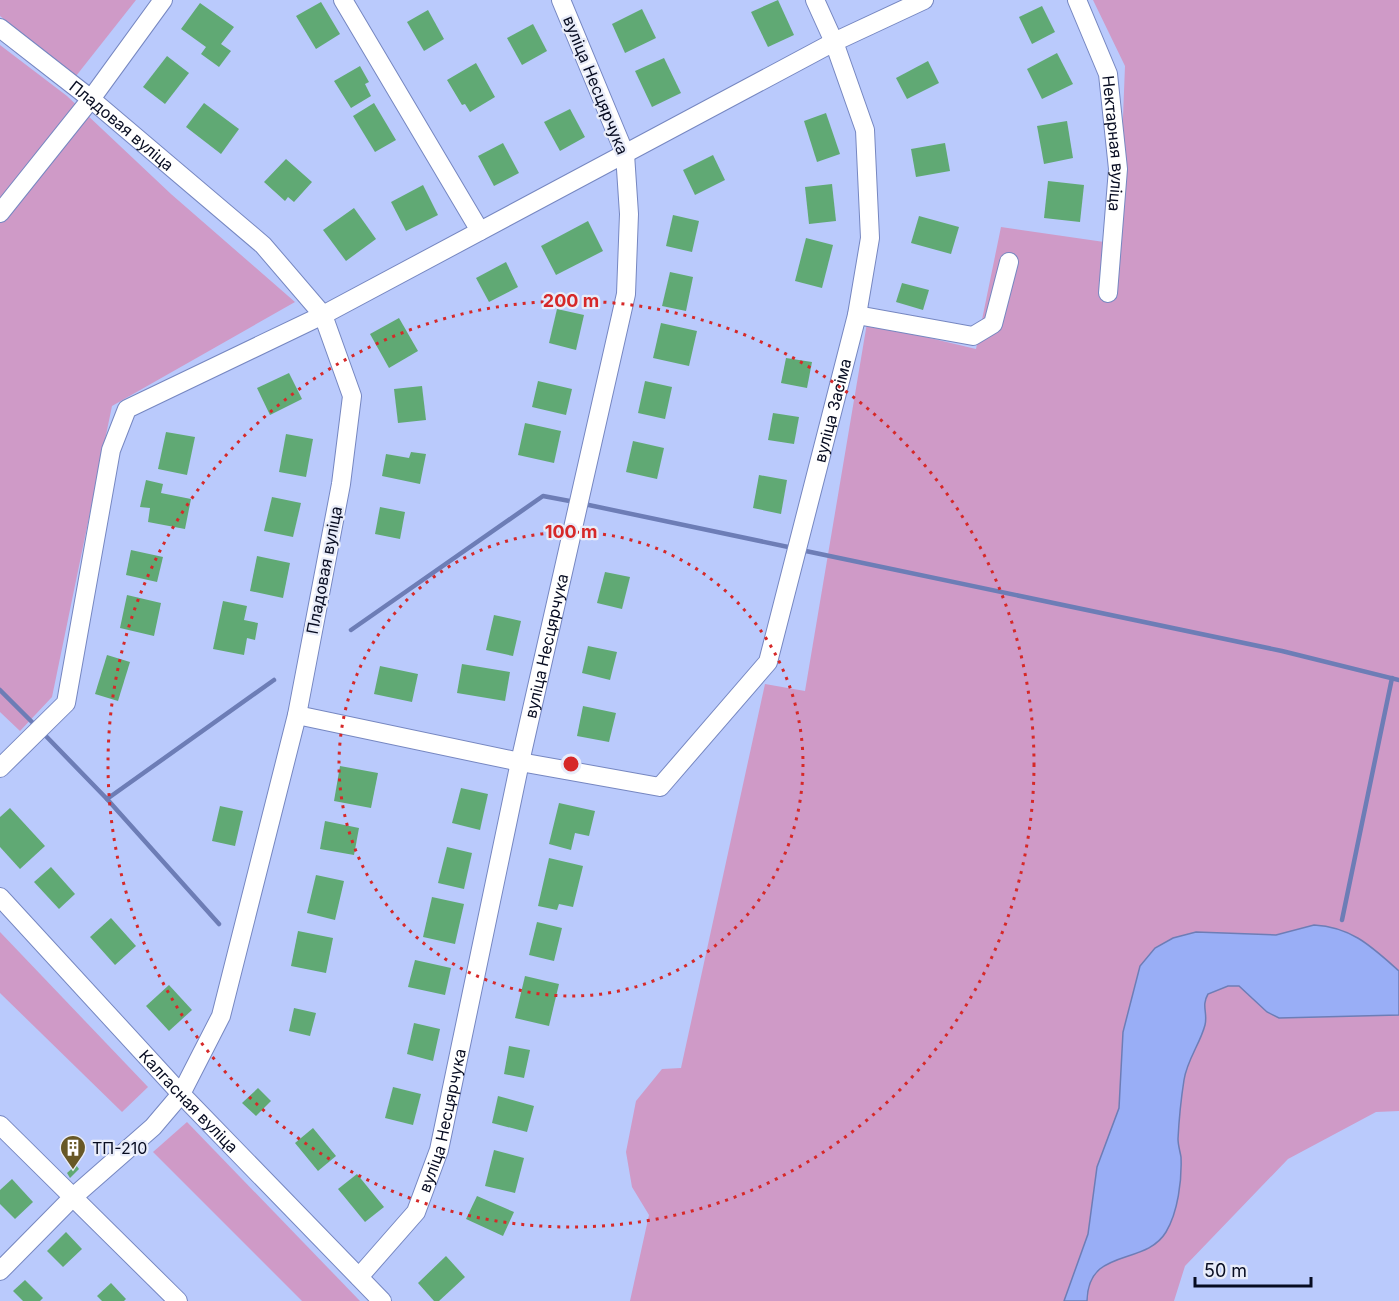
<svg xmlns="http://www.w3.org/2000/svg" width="1399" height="1301" viewBox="0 0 1399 1301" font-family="Inter,sans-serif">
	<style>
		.green { fill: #cf9ac7 }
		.water { fill: #99aef6; stroke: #6d7db6; stroke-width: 1.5 }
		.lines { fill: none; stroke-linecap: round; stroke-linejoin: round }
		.stream { stroke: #6d7db6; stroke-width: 4.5 }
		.building { fill: #60a974 }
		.minor-casing { stroke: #7687c1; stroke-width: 20 }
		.minor { stroke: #fff; stroke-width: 18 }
		.ring { fill: none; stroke: #d62828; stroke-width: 3; stroke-dasharray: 3 6 }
		.labels { text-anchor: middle; stroke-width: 4.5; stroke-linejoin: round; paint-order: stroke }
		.street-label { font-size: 16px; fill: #070c21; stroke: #e8ecf9 }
		.poi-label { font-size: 16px; fill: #070c21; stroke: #e8ecf9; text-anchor: start }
		.centre { fill: #d62828; stroke: #e8ecf9; stroke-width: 3 }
		.ring-label { font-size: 18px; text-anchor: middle; font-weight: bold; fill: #d62828; stroke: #e8ecf9; stroke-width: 4.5; stroke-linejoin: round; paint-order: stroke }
	</style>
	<rect width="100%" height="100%" fill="#bacafc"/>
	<g class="green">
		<polygon points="0,0 136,0 76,76 0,16"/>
		<polygon points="1093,0 1399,0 1399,1111 1376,1112 1288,1159 1185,1266 1174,1301 630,1301 649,1215 632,1187 626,1152 636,1101 662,1069 681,1068 765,684 805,691 867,323 976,349 1001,227 1118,244 1125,66"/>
		<polygon points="0,45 67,96 171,194 295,302 112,406 52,697 20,731 0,712"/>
		<polygon points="0,932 148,1087 122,1112 0,993"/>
		<polygon points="187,1122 360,1301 302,1301 153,1152"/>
	</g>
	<path class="water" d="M1314 925C1352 927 1372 947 1399 971V1015L1279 1018 1267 1012 1239 986H1228L1208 994C1201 1006 1208 1013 1205 1025 1200 1044 1187 1060 1184 1080 1181 1099 1179 1119 1178 1139 1178 1145 1180 1151 1181 1157 1182 1180 1178 1212 1166 1232 1145 1267 1088 1246 1087 1301H1064L1088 1234 1097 1167 1119 1108 1123 1032 1140 966 1155 948 1173 938 1196 932 1276 935Z"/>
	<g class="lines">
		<g class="stream">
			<polyline points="584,504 793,548"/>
			<polyline points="801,550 1282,651 1399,680"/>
			<polyline points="351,630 543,496 575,502"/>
			<polyline points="0,690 36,726"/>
			<polyline points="42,732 107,799 219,924"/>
			<polyline points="107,799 274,680"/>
			<polyline points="1342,920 1392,678"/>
		</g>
	</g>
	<g class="building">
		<polygon points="778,0 794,35 768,47 751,12"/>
		<polygon points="321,2 340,34 316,49 296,16"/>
		<polygon points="200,3 234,27 221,44 231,51 219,67 201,54 206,47 181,29"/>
		<polygon points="1042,6 1055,32 1032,44 1019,17"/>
		<polygon points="642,9 656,38 625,53 612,24"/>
		<polygon points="428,10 444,39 424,51 407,22"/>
		<polygon points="533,24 547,51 522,65 507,38"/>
		<polygon points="1057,53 1073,84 1042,99 1027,69"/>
		<polygon points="167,56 189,73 165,104 143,87"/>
		<polygon points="664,58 681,93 652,107 635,71"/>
		<polygon points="928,61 939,83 907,99 896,78"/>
		<polygon points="476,63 495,97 470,112 465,104 462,105 447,80"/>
		<polygon points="360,66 369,82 365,84 371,96 351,108 334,81"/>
		<polygon points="204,103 239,129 221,154 186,127"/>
		<polygon points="374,103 396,140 375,152 353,116"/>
		<polygon points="570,109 585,137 560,151 544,122"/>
		<polygon points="826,113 840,154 817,162 804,121"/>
		<polygon points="1067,121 1073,158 1044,164 1037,126"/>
		<polygon points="503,143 519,173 494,186 478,156"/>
		<polygon points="945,143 950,171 916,177 911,149"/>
		<polygon points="713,155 725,180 695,195 683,170"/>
		<polygon points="286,159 312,182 294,202 288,197 285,201 264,182"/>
		<polygon points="1048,181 1084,185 1080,222 1044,218"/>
		<polygon points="832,184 836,221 809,224 805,187"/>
		<polygon points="423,185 438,215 406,231 391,202"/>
		<polygon points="354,208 376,239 346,261 323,230"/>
		<polygon points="673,215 699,221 692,252 666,246"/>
		<polygon points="919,216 959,227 951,254 911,243"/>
		<polygon points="588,221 603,251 556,275 541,246"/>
		<polygon points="806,238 833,245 822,288 795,281"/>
		<polygon points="506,262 518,287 489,302 476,278"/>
		<polygon points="670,272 693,277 686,311 662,306"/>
		<polygon points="902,283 929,290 923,310 896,302"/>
		<polygon points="557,309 584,315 576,350 549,343"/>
		<polygon points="399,318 418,351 389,368 370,334"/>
		<polygon points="661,323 697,331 689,366 653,358"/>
		<polygon points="786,358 812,362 807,388 781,383"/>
		<polygon points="289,373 302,399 270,415 257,388"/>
		<polygon points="538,381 572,389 566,415 532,407"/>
		<polygon points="645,381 672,387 665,419 638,413"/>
		<polygon points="422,386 426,420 398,423 394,389"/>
		<polygon points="773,413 799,417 794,444 768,440"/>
		<polygon points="525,423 561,431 554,463 518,455"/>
		<polygon points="166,432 195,437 187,475 158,469"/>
		<polygon points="286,434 313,439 306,477 279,472"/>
		<polygon points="633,441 664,448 657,479 626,472"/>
		<polygon points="411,452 426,454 420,484 382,476 386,454 409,458"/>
		<polygon points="759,475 787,480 781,514 753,508"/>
		<polygon points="146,480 163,484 161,493 191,499 185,529 148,522 150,508 140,507"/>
		<polygon points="272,497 301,503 293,537 264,531"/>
		<polygon points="380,507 405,512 400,539 375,534"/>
		<polygon points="131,550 163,557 157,582 126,575"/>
		<polygon points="257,556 290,563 283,598 250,591"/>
		<polygon points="605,572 630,577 622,609 597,603"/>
		<polygon points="127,595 161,603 154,636 120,628"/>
		<polygon points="223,601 247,606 244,620 258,623 255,640 247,638 244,655 213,649"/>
		<polygon points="494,615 521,621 513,656 486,650"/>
		<polygon points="588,646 617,652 610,680 582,673"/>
		<polygon points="107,655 130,662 118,701 95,694"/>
		<polygon points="462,664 510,672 505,701 457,693"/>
		<polygon points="380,666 418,674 412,702 374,694"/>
		<polygon points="583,706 616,713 609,742 577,736"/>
		<polygon points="340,766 378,773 371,808 334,801"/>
		<polygon points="461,788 488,794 480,830 452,823"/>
		<polygon points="559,803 595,811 589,836 575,833 571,850 549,844"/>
		<polygon points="220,806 243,811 235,846 212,841"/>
		<polygon points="10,808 45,846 20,869 0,847 0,817"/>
		<polygon points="325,821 359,828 354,855 320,849"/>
		<polygon points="447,847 472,853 464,889 438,883"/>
		<polygon points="549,858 583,866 573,907 559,904 557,910 538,906"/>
		<polygon points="51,867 75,894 59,909 34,882"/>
		<polygon points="316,875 344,881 335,920 307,913"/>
		<polygon points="432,897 464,904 455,944 423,937"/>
		<polygon points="111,918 136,946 115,965 90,937"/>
		<polygon points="537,922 562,928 554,961 529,955"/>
		<polygon points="298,931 333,938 326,973 291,966"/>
		<polygon points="415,960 451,968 445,995 408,987"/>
		<polygon points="525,976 559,984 549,1026 515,1018"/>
		<polygon points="169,985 192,1010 169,1031 146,1006"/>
		<polygon points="294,1008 316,1013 310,1036 289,1031"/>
		<polygon points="414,1023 440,1029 433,1061 407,1054"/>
		<polygon points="509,1046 530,1050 524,1078 504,1074"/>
		<polygon points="393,1087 421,1094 413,1125 385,1118"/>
		<polygon points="258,1088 271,1101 256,1116 242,1103"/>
		<polygon points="498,1096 534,1106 527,1132 492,1123"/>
		<polygon points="313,1128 336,1156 318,1171 295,1143"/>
		<polygon points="494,1150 524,1158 515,1193 485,1186"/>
		<polygon points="76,1165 79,1169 70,1178 67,1173"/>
		<polygon points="357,1174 384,1207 365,1222 338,1189"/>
		<polygon points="12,1179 33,1202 15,1219 0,1204 0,1190"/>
		<polygon points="477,1196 514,1212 503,1236 466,1219"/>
		<polygon points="66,1232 82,1249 63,1267 47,1251"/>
		<polygon points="446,1256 465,1277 439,1301 434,1301 418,1283"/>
		<polygon points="25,1280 43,1298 40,1301 23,1301 13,1291"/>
		<polygon points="111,1283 126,1299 124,1301 102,1301 97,1296"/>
	</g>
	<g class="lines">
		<defs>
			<g id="minor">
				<polyline points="343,0 480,231"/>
				<path id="s1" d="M1077 0 1108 74 1118 169 1108 293"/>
				<path id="s2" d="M0 28 91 99 263 245 323 315 352 396 341 484 297 715 221 1016 181 1094 153 1127 72 1198 0 1271"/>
				<polyline points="0,213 91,99 163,0"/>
				<polyline points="857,315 973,336 993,324 1009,262"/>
				<path id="s3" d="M297 715 520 762 660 787 768 662 857 315 870 238 865 130 834 42 815 0"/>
				<polyline points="0,768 66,703 111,450 127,409 323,315 834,42 924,0"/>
				<path id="s4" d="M0 897 181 1094 382 1301"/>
				<polyline points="0,1125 178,1301"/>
				<path id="s5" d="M359 1277 416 1212 439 1150 520 762 626 294 629 214 625 154 561 0"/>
			</g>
		</defs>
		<use href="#minor" class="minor-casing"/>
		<use href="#minor" class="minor"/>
	</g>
	<g class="ring">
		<circle cx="571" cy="764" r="232"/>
		<circle cx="571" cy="764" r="463"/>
	</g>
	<defs>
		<symbol id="building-pin" viewBox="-11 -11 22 30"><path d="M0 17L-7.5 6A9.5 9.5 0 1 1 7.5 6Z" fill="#685826" stroke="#e8ecf9"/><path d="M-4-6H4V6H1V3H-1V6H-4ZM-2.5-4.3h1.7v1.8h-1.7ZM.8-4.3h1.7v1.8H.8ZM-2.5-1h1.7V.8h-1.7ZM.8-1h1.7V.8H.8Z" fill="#fff"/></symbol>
	</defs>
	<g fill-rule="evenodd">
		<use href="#building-pin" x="58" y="1133" width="30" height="40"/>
	</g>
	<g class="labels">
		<g class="street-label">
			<text transform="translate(596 85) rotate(68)" y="6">вуліца Несцярчука</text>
			<text dy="6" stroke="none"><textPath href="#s2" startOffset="156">Пладовая вуліца</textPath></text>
			<text dy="6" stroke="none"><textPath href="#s1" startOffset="150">Нектарная вуліца</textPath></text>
			<text dy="6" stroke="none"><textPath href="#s3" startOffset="795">вуліца Засіма</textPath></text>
			<text transform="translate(324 570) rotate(-79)" y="6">Пладовая вуліца</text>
			<text dy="6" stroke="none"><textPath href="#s5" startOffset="668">вуліца Несцярчука</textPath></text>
			<text dy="6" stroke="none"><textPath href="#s4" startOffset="278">Калгасная вуліца</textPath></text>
			<text dy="6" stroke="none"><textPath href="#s5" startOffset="182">вуліца Несцярчука</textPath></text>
		</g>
		<g class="poi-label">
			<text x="92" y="1154">ТП-210</text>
		</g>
	</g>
	<circle cx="571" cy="764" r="9" class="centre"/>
	<g class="ring-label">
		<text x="571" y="307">200 m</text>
		<text x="571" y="538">100 m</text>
	</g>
	<path d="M1195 1277v9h116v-9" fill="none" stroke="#070c21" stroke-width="3"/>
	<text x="1204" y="1277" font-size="18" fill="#070c21" stroke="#e8ecf9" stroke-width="4.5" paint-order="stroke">50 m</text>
</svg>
